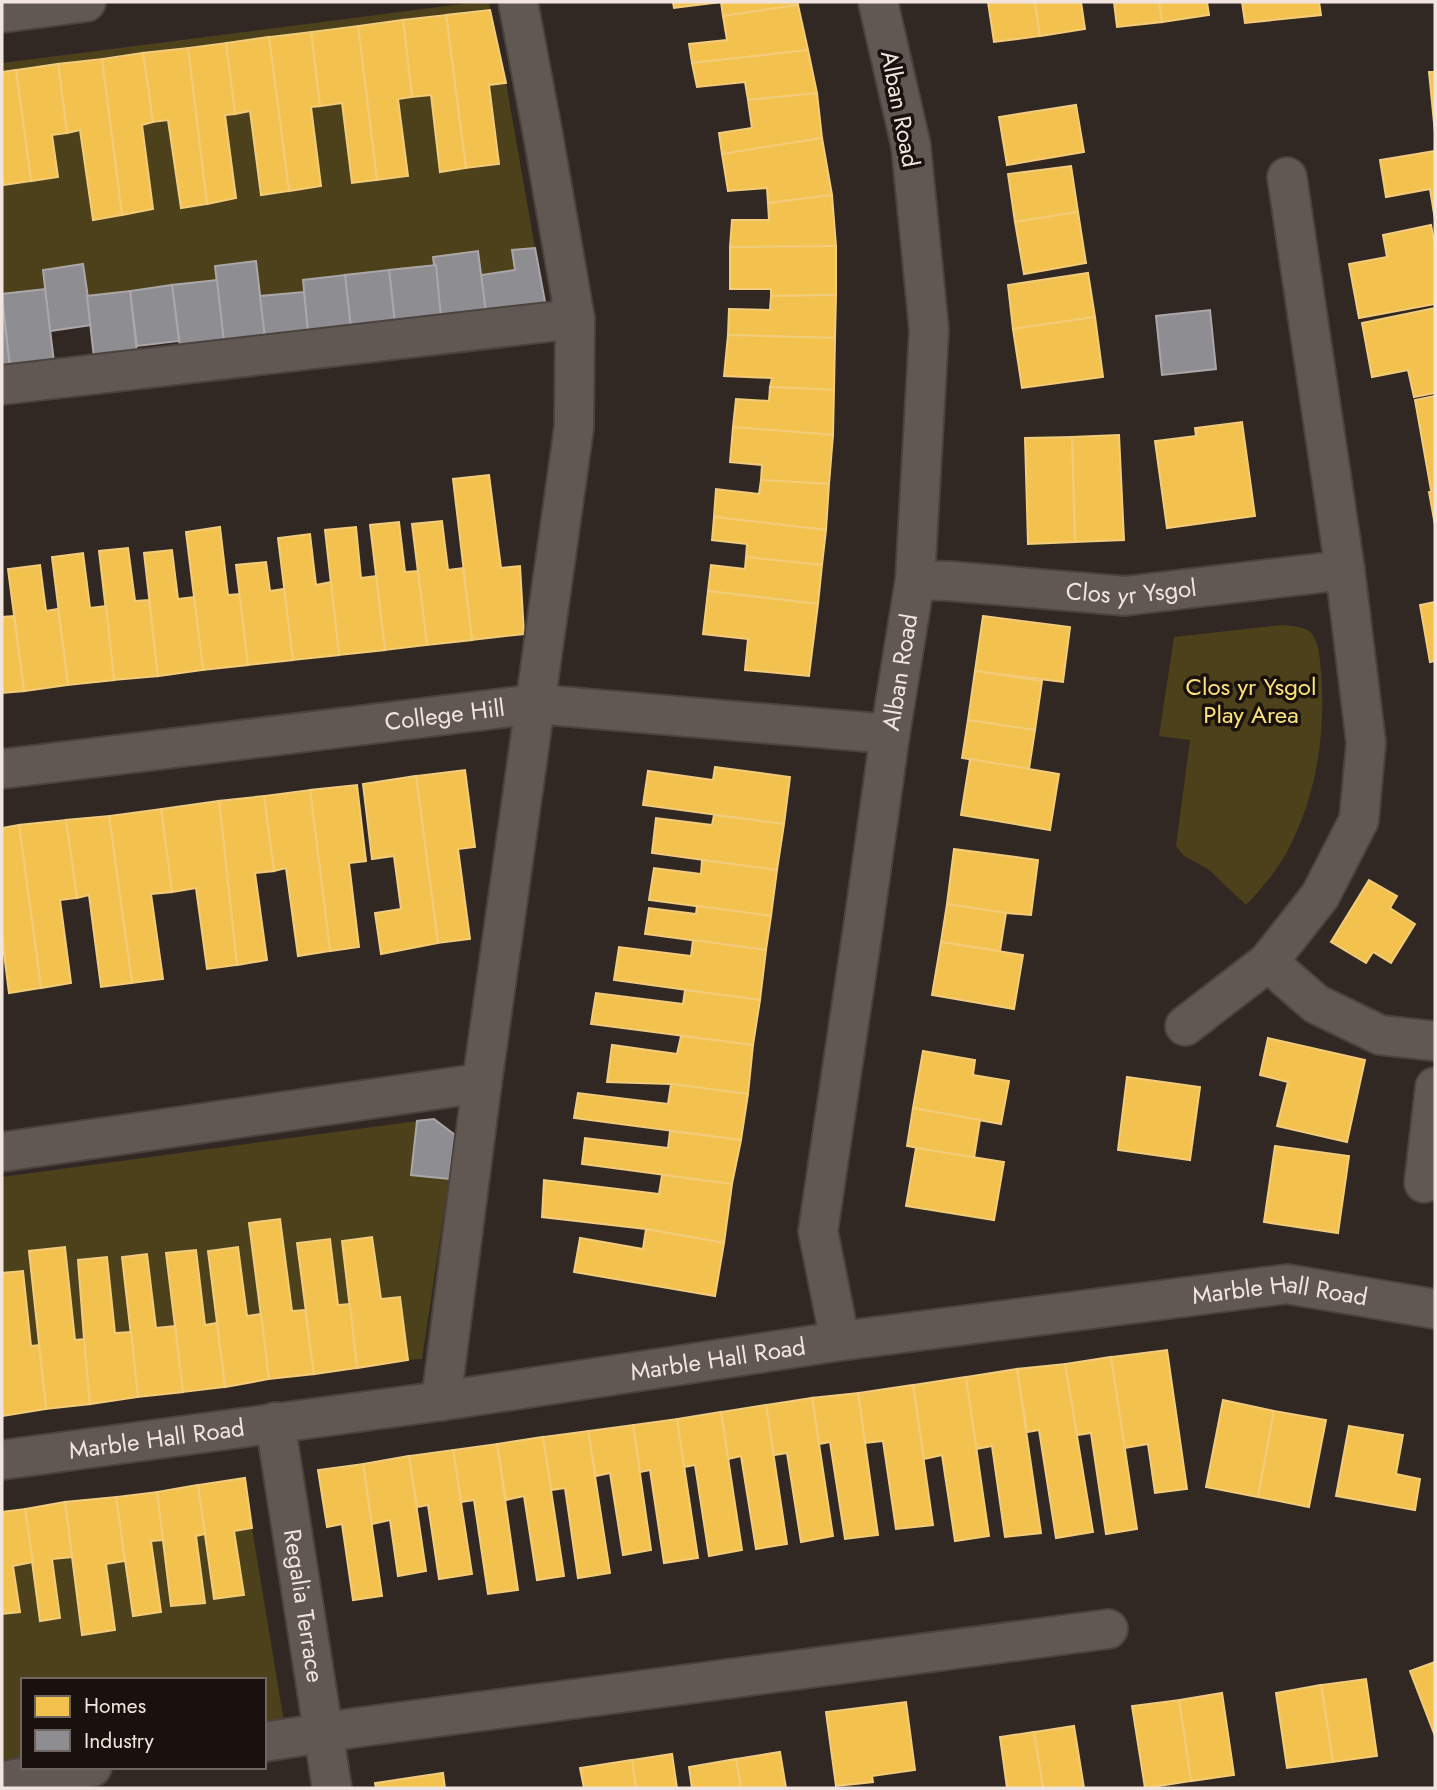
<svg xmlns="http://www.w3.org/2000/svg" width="1437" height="1790" viewBox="0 0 1437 1790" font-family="Jost,sans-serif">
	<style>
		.green { fill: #4c411b }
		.homes { fill: #f2c14e; stroke: #f2cc7a; stroke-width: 2 }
		.industry { fill: #8d8d92; stroke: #aba7a9; stroke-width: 2 }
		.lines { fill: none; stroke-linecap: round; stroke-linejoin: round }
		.minor-casing { stroke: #4c433f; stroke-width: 42 }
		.minor { stroke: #615854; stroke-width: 38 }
		.labels { text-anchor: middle; stroke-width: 7; stroke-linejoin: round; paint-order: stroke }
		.street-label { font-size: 24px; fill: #f2e5df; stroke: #19110d }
		.park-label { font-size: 24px; fill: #fde27b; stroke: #19110d }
	</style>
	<rect width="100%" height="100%" fill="#322823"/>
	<g class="green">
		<polygon points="477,2 489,2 490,10 2,72 2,63"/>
		<polygon points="506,83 535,248 513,250 515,270 481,275 478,251 436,265 303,280 304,292 260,296 255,261 216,266 217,280 87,296 83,264 45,289 2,294 3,309 2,309 2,173 4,185 58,177 52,135 80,130 93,220 153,209 142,125 168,120 181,208 236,197 225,115 250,111 261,195 320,186 311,107 342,103 353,183 408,177 398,99 431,95 440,172 499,165 489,85"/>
		<path d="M1282 625C1291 626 1301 626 1309 631 1319 639 1320 659 1321 671 1326 733 1317 794 1288 850 1277 871 1262 888 1246 905L1208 869 1184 856 1176 846 1190 740 1159 736 1174 637Z"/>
		<polygon points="417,1121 411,1174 449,1179 422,1359 408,1360 381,1299 372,1237 342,1241 350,1304 338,1305 330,1239 297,1243 305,1310 292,1311 279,1219 249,1223 261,1314 247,1316 238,1247 209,1251 217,1323 205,1325 195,1250 166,1253 175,1326 156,1328 147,1254 122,1257 131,1332 116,1333 107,1257 78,1260 84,1339 75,1340 65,1247 29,1251 39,1345 31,1346 23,1272 2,1273 2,1177"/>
		<polygon points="252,1528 284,1722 264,1725 264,1680 23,1680 23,1762 2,1765 2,1614 20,1611 13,1566 33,1562 41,1621 60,1618 52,1559 72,1557 83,1635 115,1630 106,1564 125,1561 133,1615 161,1612 151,1541 163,1540 171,1606 204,1602 196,1536 205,1534 243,1594 234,1531"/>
	</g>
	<g class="homes">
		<polygon points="673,2 721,2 674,8"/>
		<polygon points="721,2 797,2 798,5 723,16"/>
		<polygon points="988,2 1035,2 1040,36 994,42"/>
		<polygon points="1035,2 1081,2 1085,29 1040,36"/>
		<polygon points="1114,2 1159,2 1162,22 1117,27"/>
		<polygon points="1159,2 1207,2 1209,15 1162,22"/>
		<polygon points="1242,2 1319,2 1321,15 1245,23"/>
		<polygon points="798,5 808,50 692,63 689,44 727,40 723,16"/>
		<polygon points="490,10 506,83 489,85 499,164 466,168 446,15"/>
		<polygon points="446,15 466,168 440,172 431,95 412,97 403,20"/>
		<polygon points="403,20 412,97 398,99 408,176 377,180 358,26"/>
		<polygon points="358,26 377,180 352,183 342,103 320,106 311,32"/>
		<polygon points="311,32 320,106 311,107 321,186 289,191 269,37"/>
		<polygon points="269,37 289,191 261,195 250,111 235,114 226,43"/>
		<polygon points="226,43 235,114 225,115 236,198 207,204 188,48"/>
		<polygon points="188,48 207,204 181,208 168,120 153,122 143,53"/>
		<polygon points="808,50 817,93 748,100 745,82 697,87 692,63"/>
		<polygon points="143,53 153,122 142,125 153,209 122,215 102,59"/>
		<polygon points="102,59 122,215 93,220 80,130 67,133 58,64"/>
		<polygon points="58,64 67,133 52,135 58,177 31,181 16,70"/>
		<polygon points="16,70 31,181 3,185 2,173 2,72"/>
		<polygon points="1429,72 1435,72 1435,133"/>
		<polygon points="817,93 822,138 722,154 719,133 752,128 748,100"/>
		<polygon points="1076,105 1084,152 1007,165 999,117"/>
		<polygon points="822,138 832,195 768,203 767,188 728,191 722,154"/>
		<polygon points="1435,151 1435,220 1430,189 1386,197 1380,160"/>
		<polygon points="1071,166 1078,212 1015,222 1008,174"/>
		<polygon points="832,195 836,246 730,247 732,220 769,220 768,203"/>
		<polygon points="1078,212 1086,263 1024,274 1015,222"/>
		<polygon points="1431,225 1435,246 1435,304 1359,318 1349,264 1387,257 1383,235"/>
		<polygon points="836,246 836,295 771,296 771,289 730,289 730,247"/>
		<polygon points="1088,273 1095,317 1013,329 1008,285"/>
		<polygon points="836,295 835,338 728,335 729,309 770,310 771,296"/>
		<polygon points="1435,308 1435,393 1414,397 1408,370 1372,377 1362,323"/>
		<polygon points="1095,317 1103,377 1022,388 1013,329"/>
		<polygon points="728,335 835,338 834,390 770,387 772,378 724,376"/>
		<polygon points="770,387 834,390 833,435 733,427 736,399 769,401"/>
		<polygon points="1435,396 1435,489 1431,490 1415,400"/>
		<polygon points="1242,422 1255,516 1167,528 1155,441 1196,436 1195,428"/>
		<polygon points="733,427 833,435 829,484 761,480 762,465 730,462"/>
		<polygon points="1119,435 1124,540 1075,542 1072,437"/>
		<polygon points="1072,437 1075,542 1028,544 1025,438"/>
		<polygon points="489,475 501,568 520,566 524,634 472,640 453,479"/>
		<polygon points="761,480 829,484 826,530 714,517 716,489 759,494"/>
		<polygon points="1435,491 1435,525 1429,492"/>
		<polygon points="714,517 826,530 822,565 746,557 747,544 712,540"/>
		<polygon points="442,521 448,570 463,568 472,640 427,645 412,524"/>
		<polygon points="399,522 405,572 418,571 427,645 385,650 370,525"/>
		<polygon points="220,527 228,595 240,594 248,665 203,670 186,532"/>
		<polygon points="356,527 361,578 376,576 385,650 339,655 325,530"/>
		<polygon points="310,534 316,585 331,582 339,655 293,660 278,538"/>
		<polygon points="128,548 135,601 149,600 158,676 114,680 99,551"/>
		<polygon points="172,550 178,599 194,597 203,670 158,676 144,553"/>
		<polygon points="83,553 90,608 106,606 114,680 68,685 52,557"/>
		<polygon points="746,557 822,565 818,604 708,591 711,565 745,569"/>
		<polygon points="266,562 270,591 284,589 293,660 248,665 236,565"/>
		<polygon points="40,565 46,611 58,609 68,685 24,691 8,569"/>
		<polygon points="708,591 818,604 809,676 745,670 748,639 703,634"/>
		<polygon points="1435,602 1435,661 1430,662 1420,605"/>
		<polygon points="14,616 24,691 2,693 2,617"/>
		<polygon points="983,616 1070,627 1063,682 975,671"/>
		<polygon points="975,671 1042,681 1035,730 968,720"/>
		<polygon points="968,720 1035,730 1029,769 962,758"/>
		<polygon points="970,759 1059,774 1050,830 961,815"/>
		<polygon points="715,767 790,777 784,824 643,805 648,771 713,780"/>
		<polygon points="465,770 475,847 458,849 470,939 438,943 416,776"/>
		<polygon points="416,776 438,943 381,954 375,913 401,909 394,856 372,859 363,784"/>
		<polygon points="357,785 366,861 349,863 359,947 330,951 310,790"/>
		<polygon points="310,790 330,951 298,956 286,868 274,871 264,796"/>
		<polygon points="264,796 274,871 255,873 267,960 237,965 219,801"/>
		<polygon points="219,801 237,965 207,969 196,888 172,892 161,809"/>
		<polygon points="161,809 172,892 151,894 163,979 132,983 109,816"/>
		<polygon points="714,815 784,824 777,870 652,853 656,818 712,825"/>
		<polygon points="109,816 132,983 101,987 89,895 77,898 66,820"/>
		<polygon points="66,820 77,898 60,900 71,983 41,988 19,825"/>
		<polygon points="19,825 41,988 9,993 2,938 2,828"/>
		<polygon points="954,849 1038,860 1031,915 1006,913 947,904"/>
		<polygon points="702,860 777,870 771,916 649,900 654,868 701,874"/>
		<polygon points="1369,880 1397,896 1390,908 1415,924 1391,963 1373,952 1366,963 1331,942"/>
		<polygon points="947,904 1006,913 1000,951 941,942"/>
		<polygon points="697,906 771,916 766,950 645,934 649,908 696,914"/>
		<polygon points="693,940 766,950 760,1000 614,980 619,947 691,956"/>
		<polygon points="941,942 1023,955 1014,1009 932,995"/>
		<polygon points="685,990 760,1000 753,1045 591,1024 596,993 683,1004"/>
		<polygon points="681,1036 753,1045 748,1094 671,1084 607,1082 612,1045 677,1054"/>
		<polygon points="1268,1038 1365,1060 1347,1142 1277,1126 1288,1082 1260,1075"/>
		<polygon points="923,1051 975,1060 973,1075 1009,1081 1001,1124 913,1108"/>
		<polygon points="1127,1077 1200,1087 1190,1160 1118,1150"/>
		<polygon points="671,1084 748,1094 741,1140 574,1118 578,1093 668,1104"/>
		<polygon points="913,1108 980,1120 974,1158 907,1146"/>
		<polygon points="670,1131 741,1140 732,1184 582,1164 585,1138 668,1148"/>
		<polygon points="1275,1146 1349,1156 1338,1233 1264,1222"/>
		<polygon points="916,1148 1004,1162 994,1220 906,1206"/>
		<polygon points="662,1175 732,1184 724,1243 646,1229 542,1217 544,1180 659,1194"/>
		<polygon points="280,1219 292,1311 305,1310 314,1374 269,1379 249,1223"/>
		<polygon points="646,1229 724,1243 715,1296 574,1272 580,1238 643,1249"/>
		<polygon points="372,1237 381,1299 400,1297 408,1360 357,1368 342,1241"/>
		<polygon points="330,1239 338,1305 350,1304 357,1368 314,1374 297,1243"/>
		<polygon points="65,1247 75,1340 84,1339 90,1404 46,1409 29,1251"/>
		<polygon points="238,1247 247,1316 261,1314 269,1379 225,1387 208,1251"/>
		<polygon points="196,1250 205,1325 217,1323 225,1387 183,1392 166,1253"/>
		<polygon points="147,1254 156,1328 175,1326 183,1392 138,1397 122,1257"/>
		<polygon points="107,1257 115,1333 131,1332 138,1397 90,1404 84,1339 78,1260"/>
		<polygon points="23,1271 31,1346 39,1345 46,1409 2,1416 2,1273"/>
		<polygon points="1167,1350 1187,1489 1155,1493 1148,1444 1124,1448 1111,1357"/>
		<polygon points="1111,1357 1137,1529 1106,1534 1091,1433 1077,1435 1065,1364"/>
		<polygon points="1065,1364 1093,1532 1056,1538 1039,1430 1027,1432 1017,1369"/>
		<polygon points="1017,1369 1041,1533 1005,1537 992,1446 976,1449 966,1377"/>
		<polygon points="966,1377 989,1536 955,1541 942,1455 924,1459 913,1385"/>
		<polygon points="913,1385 933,1525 896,1529 883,1441 865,1443 858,1393"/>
		<polygon points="858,1393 878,1535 845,1539 830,1442 819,1444 812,1398"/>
		<polygon points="812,1398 833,1536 801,1542 787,1453 774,1455 766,1405"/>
		<polygon points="1223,1400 1274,1411 1258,1497 1206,1487"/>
		<polygon points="766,1405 787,1544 756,1549 741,1456 728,1459 721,1412"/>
		<polygon points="1274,1411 1326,1420 1309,1507 1258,1497"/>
		<polygon points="721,1412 742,1550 709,1556 695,1465 684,1467 677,1419"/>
		<polygon points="677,1419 698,1558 664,1563 650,1470 640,1472 633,1425"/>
		<polygon points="633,1425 651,1550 623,1555 610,1473 596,1476 588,1431"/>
		<polygon points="1349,1426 1403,1435 1396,1474 1420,1479 1415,1510 1336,1496"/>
		<polygon points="588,1431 610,1573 578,1578 565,1488 551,1490 543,1437"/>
		<polygon points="543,1437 564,1576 537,1580 524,1496 506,1500 497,1444"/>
		<polygon points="497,1444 518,1590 488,1594 474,1500 461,1502 453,1450"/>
		<polygon points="453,1450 472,1574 439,1579 428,1505 417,1507 409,1456"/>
		<polygon points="409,1456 426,1571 398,1576 390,1520 372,1524 363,1464"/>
		<polygon points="363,1464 382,1596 353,1600 342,1524 327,1527 318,1470"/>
		<polygon points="245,1478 252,1528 234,1531 244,1595 214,1599 198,1485"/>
		<polygon points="198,1485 205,1534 196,1536 205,1603 171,1606 157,1492"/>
		<polygon points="157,1492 163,1540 151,1541 161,1612 133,1616 116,1497"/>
		<polygon points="116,1497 125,1561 106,1564 115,1630 82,1635 65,1502"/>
		<polygon points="65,1502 72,1557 52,1559 60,1618 40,1621 25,1509"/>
		<polygon points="25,1509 33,1562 13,1566 20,1612 2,1614 2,1512"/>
		<polygon points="1435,1662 1435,1736 1410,1671"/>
		<polygon points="1366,1679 1377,1756 1333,1762 1321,1685"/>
		<polygon points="1321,1685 1333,1762 1287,1768 1276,1693"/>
		<polygon points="1222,1693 1234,1775 1191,1781 1179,1700"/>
		<polygon points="1179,1700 1191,1781 1145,1788 1132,1706"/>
		<polygon points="906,1702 915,1770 872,1776 873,1782 836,1786 826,1712"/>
		<polygon points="1074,1726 1084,1788 1043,1788 1034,1732"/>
		<polygon points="1034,1732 1043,1788 1007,1788 1000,1737"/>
		<polygon points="780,1752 786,1788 741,1788 736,1759"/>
		<polygon points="672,1754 677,1788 636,1788 632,1760"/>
		<polygon points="736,1759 741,1788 692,1788 689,1767"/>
		<polygon points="632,1760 636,1788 584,1788 580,1768"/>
		<polygon points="443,1773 445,1788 376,1788 375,1783"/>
	</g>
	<g class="industry">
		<polygon points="535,248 546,307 486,313 481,275 515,270 512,250"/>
		<polygon points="478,251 486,313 441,318 433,257"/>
		<polygon points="256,261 265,337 224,343 215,266"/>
		<polygon points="83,264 92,325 50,331 43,270"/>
		<polygon points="436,265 441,318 395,324 389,270"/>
		<polygon points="389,270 395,324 351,329 345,275"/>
		<polygon points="345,275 351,329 308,333 303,280"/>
		<polygon points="217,280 224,343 180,347 172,285"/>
		<polygon points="172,285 179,341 137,346 130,291"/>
		<polygon points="45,289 54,362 10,368 2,294"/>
		<polygon points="130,291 137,353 94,358 87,296"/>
		<polygon points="304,292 308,333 265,337 260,296"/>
		<polygon points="2,309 3,309 10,368 2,369"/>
		<polygon points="1210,310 1216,369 1162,375 1156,316"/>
		<polygon points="434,1119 455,1135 449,1179 411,1175 417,1121"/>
	</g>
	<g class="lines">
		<defs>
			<g id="minor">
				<polyline points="2,13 86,2"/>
				<polyline points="2,385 575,319"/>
				<path id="s1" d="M915 580 949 581 1125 596 1345 570"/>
				<path id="s2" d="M2 769 535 704 890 734"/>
				<polyline points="1268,962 1316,1004 1380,1035 1435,1041"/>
				<polyline points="1185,1026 1268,962 1320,896 1359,820 1366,743 1345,570 1287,177"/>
				<polyline points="2,1152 482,1083"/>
				<polyline points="1424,1183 1435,1087"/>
				<path id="s3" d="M840 1341 818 1231 863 928 890 734 915 580 929 330 911 146 878 2"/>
				<polyline points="441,1401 482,1083 574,427 575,319 543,135 518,2"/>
				<path id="s4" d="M275 1422 332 1788"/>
				<path id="s5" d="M2 1460 441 1401 840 1341 1287 1284 1435 1309"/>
				<polyline points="264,1742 353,1728 1108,1629"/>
				<polyline points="2,1781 92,1767"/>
			</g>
		</defs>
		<use href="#minor" class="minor-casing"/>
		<use href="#minor" class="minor"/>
	</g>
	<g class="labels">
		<g class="street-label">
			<text transform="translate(900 109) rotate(79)" y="8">Alban Road</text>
			<text dy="8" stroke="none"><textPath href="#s1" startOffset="217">Clos yr Ysgol</textPath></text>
			<text dy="8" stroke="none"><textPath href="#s3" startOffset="677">Alban Road</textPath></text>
			<text dy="8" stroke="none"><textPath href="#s2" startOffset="446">College Hill</textPath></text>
			<text dy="8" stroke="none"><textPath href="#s5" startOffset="1290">Marble Hall Road</textPath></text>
			<text dy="8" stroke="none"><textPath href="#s5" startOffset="723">Marble Hall Road</textPath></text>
			<text dy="8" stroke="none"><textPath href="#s5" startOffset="156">Marble Hall Road</textPath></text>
			<text dy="8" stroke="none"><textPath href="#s4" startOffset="186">Regalia Terrace</textPath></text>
		</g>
		<g class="park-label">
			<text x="1251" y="695">Clos yr Ysgol<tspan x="1251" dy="28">Play Area</tspan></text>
		</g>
	</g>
	<rect width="1437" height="1790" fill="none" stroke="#f2e5df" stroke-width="7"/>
	<rect x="21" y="1678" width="245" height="91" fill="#19110d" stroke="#706661" stroke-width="2"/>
	<rect x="35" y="1696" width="35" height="21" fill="#f2c14e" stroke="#706661" stroke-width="2"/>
	<text x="84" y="1713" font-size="21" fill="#f2e5df">Homes</text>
	<rect x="35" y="1730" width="35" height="21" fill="#8d8d92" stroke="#706661" stroke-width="2"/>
	<text x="84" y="1748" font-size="21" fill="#f2e5df">Industry</text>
</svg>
